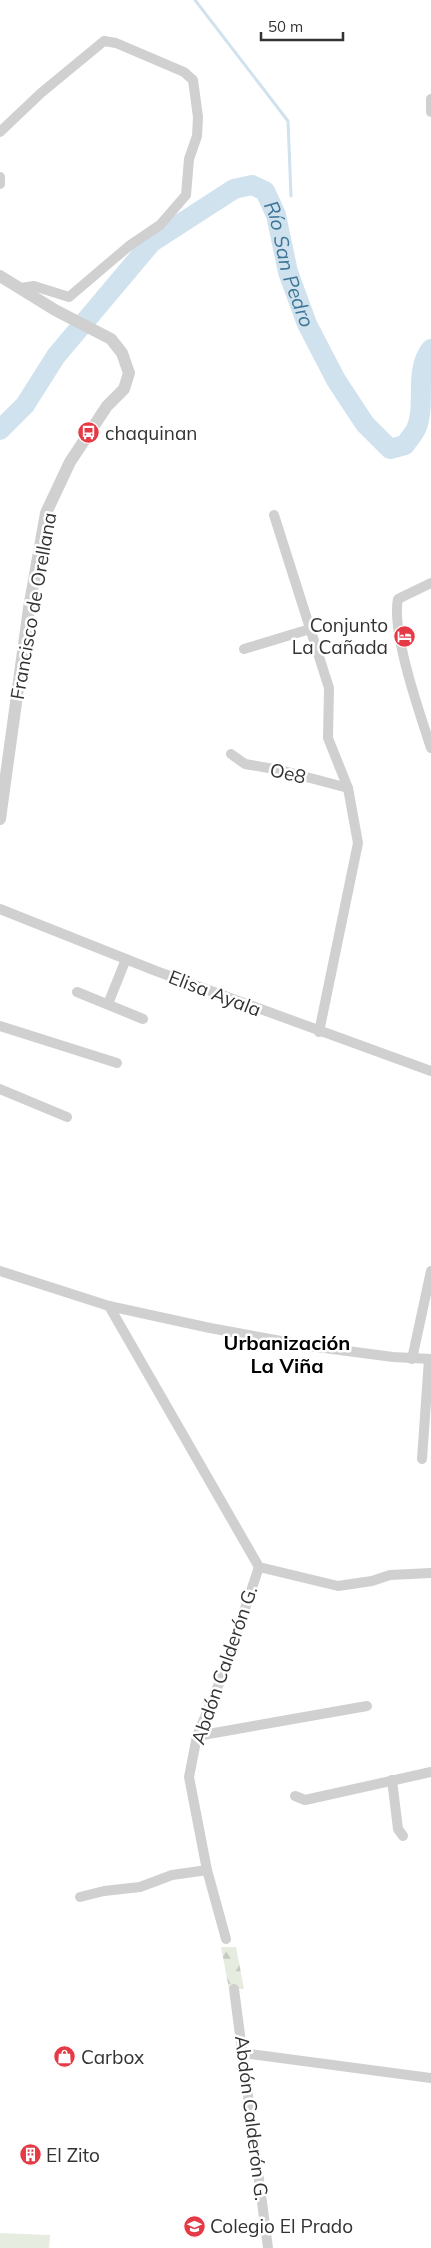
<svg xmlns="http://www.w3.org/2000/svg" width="431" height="2248" viewBox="0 0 431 2248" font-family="Mulish,sans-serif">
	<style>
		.forest { fill: url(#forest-firs) }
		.pitch { fill: #e6ecdf }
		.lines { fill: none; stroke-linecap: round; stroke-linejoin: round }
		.stream { stroke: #cfe2ee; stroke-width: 3 }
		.river { stroke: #cfe2ee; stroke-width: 20 }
		.minor { stroke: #d0d0d0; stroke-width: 10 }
		.tertiary { stroke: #d0d0d0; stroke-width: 12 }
		.labels { text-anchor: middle; stroke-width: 5; stroke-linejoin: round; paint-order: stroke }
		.poi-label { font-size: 19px; fill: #333; stroke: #fff; text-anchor: start }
		.street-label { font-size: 19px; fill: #333; stroke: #fff }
		.water-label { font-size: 20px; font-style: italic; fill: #3f7597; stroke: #fff }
		.neighbourhood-label { font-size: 20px; font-weight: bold; fill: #000; stroke: #fff }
	</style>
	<defs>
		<pattern id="forest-firs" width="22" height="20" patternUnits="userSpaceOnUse" patternTransform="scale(1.25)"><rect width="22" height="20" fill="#e6ecdf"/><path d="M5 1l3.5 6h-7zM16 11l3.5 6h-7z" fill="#c6cbc0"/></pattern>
	</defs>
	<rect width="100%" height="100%" fill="#fff"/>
	<polygon class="forest" points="221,1947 236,1947 244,1989 229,1989"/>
	<polygon class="pitch" points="0,2233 50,2235 49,2248 0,2248"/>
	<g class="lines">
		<polyline class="stream" points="195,0 288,121 291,196"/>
		<path class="river" id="s1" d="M0 430 25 405 56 356 152 242 234 189 252 185 265 191 276 215 288 272 307 324 336 380 365 424 390 449 405 445C408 440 413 435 416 429 427 405 413 372 431 349"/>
		<g class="minor">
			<polyline points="431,99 431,112"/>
			<polyline points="0,132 41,93 104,41 116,43 184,72 193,80 198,117 197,136 189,159 186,195 160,225 129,246 69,297 34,286 21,288"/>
			<polyline points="0,177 0,184"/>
			<polyline points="274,515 329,688 328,738 348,788 358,843 319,1032"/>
			<path d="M431 583 398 599C391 632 420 714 431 748"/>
			<polyline points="244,649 310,629"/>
			<polyline points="231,754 245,764 280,770 348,788"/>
			<polyline points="0,909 156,971 431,1071"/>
			<polyline points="77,992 143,1019"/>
			<polyline points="108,1004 126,959"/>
			<polyline points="0,1026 117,1063"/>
			<polyline points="0,1089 67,1117"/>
			<polyline points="0,1271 109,1306 210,1328 309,1346 393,1357 431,1359"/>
			<polyline points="109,1306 259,1567 338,1586 372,1581 390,1575 431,1573"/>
			<polyline points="412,1359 431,1271"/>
			<polyline points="422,1459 429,1359"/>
			<polyline points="197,1736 367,1706"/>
			<polyline points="392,1780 398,1829 403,1836"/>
			<polyline points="295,1796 305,1800 431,1772"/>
			<polyline points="80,1897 104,1891 140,1887 172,1875 207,1870"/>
			<polyline points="226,1939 207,1870 189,1777 197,1736 223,1674 259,1567"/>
			<polyline points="234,1989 268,2248"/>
			<polyline points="243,2053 431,2078"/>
		</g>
		<polyline class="tertiary" points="0,276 55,310 111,339 122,353 129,373 124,389 107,406 70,462 46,513 29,608 0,819"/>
	</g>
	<defs>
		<symbol id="bus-disc" viewBox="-11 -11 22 22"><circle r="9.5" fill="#e63946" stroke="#fff"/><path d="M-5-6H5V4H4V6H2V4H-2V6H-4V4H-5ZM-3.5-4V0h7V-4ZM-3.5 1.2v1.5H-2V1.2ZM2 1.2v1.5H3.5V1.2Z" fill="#fff"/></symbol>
		<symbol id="hotel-disc" viewBox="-11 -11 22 22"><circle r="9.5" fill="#e63946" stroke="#fff"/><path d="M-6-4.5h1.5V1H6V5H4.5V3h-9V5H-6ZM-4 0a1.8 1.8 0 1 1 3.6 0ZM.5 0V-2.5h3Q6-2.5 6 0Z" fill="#fff"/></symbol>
		<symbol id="shop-disc" viewBox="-11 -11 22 22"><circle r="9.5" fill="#e63946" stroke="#fff"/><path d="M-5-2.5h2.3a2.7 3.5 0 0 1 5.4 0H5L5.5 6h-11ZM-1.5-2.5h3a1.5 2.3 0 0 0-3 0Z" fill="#fff"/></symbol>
		<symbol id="building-disc" viewBox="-11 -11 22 22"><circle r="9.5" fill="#e63946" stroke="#fff"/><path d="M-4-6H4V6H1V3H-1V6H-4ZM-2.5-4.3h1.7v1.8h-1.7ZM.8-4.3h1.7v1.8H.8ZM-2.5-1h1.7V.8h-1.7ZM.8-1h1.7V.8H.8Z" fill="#fff"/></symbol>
		<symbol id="school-disc" viewBox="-11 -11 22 22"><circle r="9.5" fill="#e63946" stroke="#fff"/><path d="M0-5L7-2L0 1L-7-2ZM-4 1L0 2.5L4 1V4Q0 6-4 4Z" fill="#fff"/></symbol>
	</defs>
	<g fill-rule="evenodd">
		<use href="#bus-disc" x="76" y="420" width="25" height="25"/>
		<use href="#hotel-disc" x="392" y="624" width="25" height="25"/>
		<use href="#shop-disc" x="52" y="2044" width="25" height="25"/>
		<use href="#building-disc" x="18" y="2142" width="25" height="25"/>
		<use href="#school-disc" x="182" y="2214" width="25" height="25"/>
	</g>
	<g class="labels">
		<g class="poi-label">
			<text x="105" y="440">chaquinan</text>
			<text x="388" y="632" text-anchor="end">Conjunto<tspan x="388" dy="22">La Cañada</tspan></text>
			<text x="81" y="2064">Carbox</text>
			<text x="46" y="2162">El Zito</text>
			<text x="210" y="2233">Colegio El Prado</text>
		</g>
		<g class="street-label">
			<text transform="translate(33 606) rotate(-80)" y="7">Francisco de Orellana</text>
			<text transform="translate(288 773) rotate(13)" y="7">Oe8</text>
			<text transform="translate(215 993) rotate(21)" y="7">Elisa Ayala</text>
			<text transform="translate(224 1665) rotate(-71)" y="7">Abdón Calderón G.</text>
			<text transform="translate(252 2118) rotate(83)" y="7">Abdón Calderón G.</text>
		</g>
		<g class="water-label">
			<text dy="7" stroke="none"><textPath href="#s1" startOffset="450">Río San Pedro</textPath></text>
		</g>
		<g class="neighbourhood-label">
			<text x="287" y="1350">Urbanización<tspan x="287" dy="23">La Viña</tspan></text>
		</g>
	</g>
	<path d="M261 32v8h82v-8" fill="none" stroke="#333333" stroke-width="2.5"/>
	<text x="268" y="32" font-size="15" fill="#333333" stroke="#ffffff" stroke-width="4" paint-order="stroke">50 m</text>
</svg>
